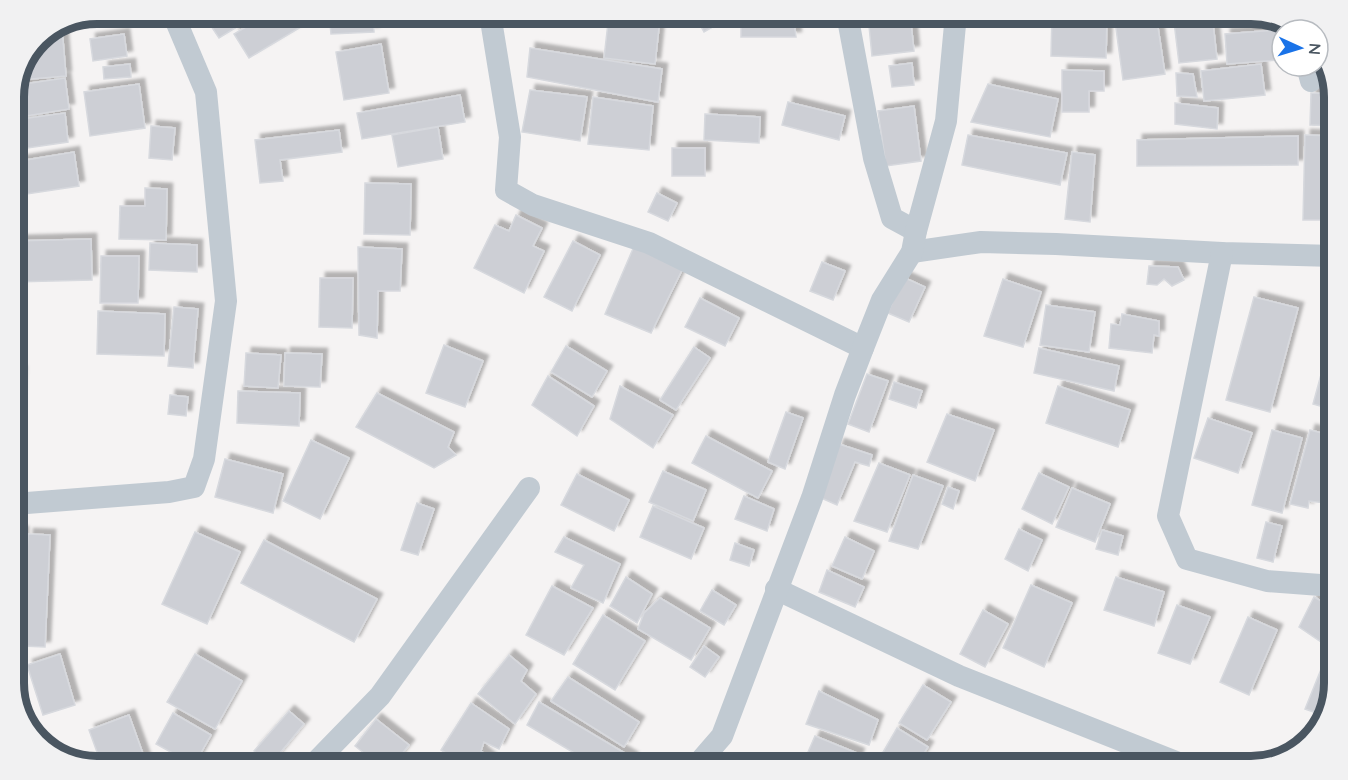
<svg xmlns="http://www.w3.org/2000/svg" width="1348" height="780" viewBox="0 0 1348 780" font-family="Quicksand,sans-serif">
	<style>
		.building { fill: #cdcfd5; stroke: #d7d9de; stroke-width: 1.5; filter: url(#shadow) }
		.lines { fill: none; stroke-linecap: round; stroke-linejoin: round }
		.street { stroke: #c1cad2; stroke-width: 22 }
		.rim { fill: none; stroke: #4a5661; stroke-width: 8 }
	</style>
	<defs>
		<filter id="shadow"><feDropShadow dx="5.5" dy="-5.5" stdDeviation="1.5" flood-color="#0004"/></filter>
	</defs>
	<rect width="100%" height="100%" fill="#f5f3f3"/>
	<g class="building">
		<polygon points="203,14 258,14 219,38"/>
		<polygon points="268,14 313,14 316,18 249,58 234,34"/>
		<polygon points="329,14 373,14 374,32 331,34"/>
		<polygon points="560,14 579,14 580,19 562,23"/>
		<polygon points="609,14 660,18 655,64 604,58"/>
		<polygon points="694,14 719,14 723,21 704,32"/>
		<polygon points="741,14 793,14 796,37 741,37"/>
		<polygon points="891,14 910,14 914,51 872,56 868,16"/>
		<polygon points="1052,14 1107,14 1106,58 1051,56"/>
		<polygon points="1114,14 1156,14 1165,74 1123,80"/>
		<polygon points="1173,14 1212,14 1217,59 1179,63"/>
		<polygon points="62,28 66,76 19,80 38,38"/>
		<polygon points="1276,30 1278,60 1227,64 1225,34"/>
		<polygon points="124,34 127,56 93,61 90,39"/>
		<polygon points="381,44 389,93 344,100 336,52"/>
		<polygon points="530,48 662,69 658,102 527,77"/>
		<polygon points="912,63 914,85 892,87 889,66"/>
		<polygon points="130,64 131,77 104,79 103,67"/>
		<polygon points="1261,64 1265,95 1204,101 1201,71"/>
		<polygon points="1062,70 1104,71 1104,91 1089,91 1089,112 1062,112"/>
		<polygon points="1176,73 1193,74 1197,97 1177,96"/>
		<polygon points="65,78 69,109 14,118 14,92 17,85"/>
		<polygon points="139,84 145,128 90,136 84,92"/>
		<polygon points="988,84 1058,99 1050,137 971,122"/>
		<polygon points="530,90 587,97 580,141 522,132"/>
		<polygon points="1311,93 1334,94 1334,126 1310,125"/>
		<polygon points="460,95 465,122 362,139 357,113"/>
		<polygon points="593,97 653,106 649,150 588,144"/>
		<polygon points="788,102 845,116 839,140 782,125"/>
		<polygon points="1175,103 1218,108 1217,129 1175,124"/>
		<polygon points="914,106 921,161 886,166 878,111"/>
		<polygon points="65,113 68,142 14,150 14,120"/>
		<polygon points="705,114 760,117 759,143 704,140"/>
		<polygon points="151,126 175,128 172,160 149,158"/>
		<polygon points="438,127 443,159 398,167 392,135"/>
		<polygon points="339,130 342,152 280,160 283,181 260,183 255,140"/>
		<polygon points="968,135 1067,153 1060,185 962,165"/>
		<polygon points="1305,135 1334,136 1334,220 1303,220"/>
		<polygon points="1298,136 1298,165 1137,166 1137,140"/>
		<rect x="672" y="148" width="33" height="28"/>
		<polygon points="74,152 79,186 14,196 14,162"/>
		<polygon points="1072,152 1095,155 1090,222 1065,219"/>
		<polygon points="365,183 411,184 410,235 364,234"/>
		<polygon points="145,188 167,189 166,240 119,239 120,206 145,206"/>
		<polygon points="657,193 677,203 668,221 648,212"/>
		<polygon points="516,215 542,228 533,246 544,251 524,293 474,268 495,225 509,231"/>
		<polygon points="91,239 92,280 14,282 14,241"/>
		<polygon points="573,241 600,255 572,311 544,297"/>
		<polygon points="150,243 197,245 197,272 149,270"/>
		<polygon points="635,244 684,266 651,333 605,314"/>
		<polygon points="358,247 402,249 400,291 378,291 377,338 359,335"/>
		<polygon points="101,256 139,256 138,303 100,303"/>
		<polygon points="822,262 845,271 833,300 810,291"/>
		<polygon points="1149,266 1178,267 1184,280 1172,286 1164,279 1157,285 1147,284"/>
		<polygon points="903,277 925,287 909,322 888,313"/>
		<polygon points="320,278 353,278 352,328 319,327"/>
		<polygon points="1003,279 1041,292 1023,347 984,336"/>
		<polygon points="1254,297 1298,308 1270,412 1226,400"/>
		<polygon points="700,298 739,318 725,346 685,327"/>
		<polygon points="1046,305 1095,312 1089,352 1040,345"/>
		<polygon points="174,307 198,309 193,368 168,366"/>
		<polygon points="98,311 165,314 164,356 97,354"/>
		<polygon points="1122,314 1159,321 1159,336 1154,335 1152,353 1109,348 1111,324 1120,325"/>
		<polygon points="1334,327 1334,410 1313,404"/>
		<polygon points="444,345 483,361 465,407 426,393"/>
		<polygon points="566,346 607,371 592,397 551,372"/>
		<polygon points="694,347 710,358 676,410 660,400"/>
		<polygon points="1039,348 1119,366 1114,391 1034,373"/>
		<polygon points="246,353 281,355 278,388 244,386"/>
		<polygon points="285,353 322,354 320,387 284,386"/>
		<polygon points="14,371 21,372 17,438 14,438"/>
		<polygon points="867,374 888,381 869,432 848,424"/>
		<polygon points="548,376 594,406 577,436 532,405"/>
		<polygon points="894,382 922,391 916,408 889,399"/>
		<polygon points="620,386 673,415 653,448 610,419"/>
		<polygon points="1058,386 1130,410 1118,447 1046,423"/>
		<polygon points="238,391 300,393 299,426 237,423"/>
		<polygon points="377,393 454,432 448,447 456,455 434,468 356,427"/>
		<polygon points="170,395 188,397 186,416 168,414"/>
		<polygon points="786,412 803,418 785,469 768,462"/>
		<polygon points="947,414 994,430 975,481 927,462"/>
		<polygon points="1208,418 1252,433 1238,473 1194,458"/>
		<polygon points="1272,430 1302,438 1282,513 1252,505"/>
		<polygon points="1310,430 1334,436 1334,463 1325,503 1309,501 1308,508 1290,504"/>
		<polygon points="706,436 772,471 758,498 692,463"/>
		<polygon points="311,440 349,458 320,519 283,501"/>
		<polygon points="839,444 872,455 869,466 855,462 837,505 819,497"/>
		<polygon points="225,459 283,474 273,513 215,497"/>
		<polygon points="879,463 910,475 887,532 854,521"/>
		<polygon points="663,471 706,490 693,521 649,502"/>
		<polygon points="1039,473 1069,487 1052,524 1022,509"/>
		<polygon points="577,474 629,500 614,531 561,505"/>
		<polygon points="913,475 943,486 918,549 889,541"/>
		<polygon points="948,487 959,491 953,509 942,504"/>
		<polygon points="1072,488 1110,504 1095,542 1056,527"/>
		<polygon points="744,496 774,509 767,531 735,519"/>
		<polygon points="417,503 434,509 418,555 401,550"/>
		<polygon points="653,506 704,528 691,559 640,537"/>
		<polygon points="1266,522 1282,526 1273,562 1257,558"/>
		<polygon points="1019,529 1042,540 1028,571 1005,559"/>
		<polygon points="1102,530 1123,536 1118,555 1096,549"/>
		<polygon points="14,532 23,532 22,649 14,649"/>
		<polygon points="195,532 240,552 207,624 162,604"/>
		<polygon points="28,534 50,535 45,647 22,646"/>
		<polygon points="564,537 620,564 603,603 571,588 584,565 555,552"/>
		<polygon points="845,537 874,551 862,579 832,566"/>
		<polygon points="264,540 377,599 354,642 241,583"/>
		<polygon points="735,543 754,550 749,566 730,560"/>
		<polygon points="827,570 864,587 855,607 819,592"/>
		<polygon points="626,577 652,594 637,623 610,606"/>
		<polygon points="1116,577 1164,592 1154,626 1104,610"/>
		<polygon points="1031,585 1072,603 1044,667 1003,648"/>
		<polygon points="552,586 593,608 564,655 526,635"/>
		<polygon points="712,590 736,605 724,625 700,611"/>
		<polygon points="1314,597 1334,608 1334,647 1333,650 1299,627"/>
		<polygon points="660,598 710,628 691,660 638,629 644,613"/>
		<polygon points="1177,605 1210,617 1190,664 1158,653"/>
		<polygon points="983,610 1008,624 985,667 960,654"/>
		<polygon points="603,615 645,641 615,690 573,664"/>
		<polygon points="1248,617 1277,630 1249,695 1220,682"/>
		<polygon points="704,646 719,657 705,677 690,667"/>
		<polygon points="60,654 75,705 43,715 27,665"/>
		<polygon points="195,654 242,681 215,729 167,702"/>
		<polygon points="509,655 527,670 521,681 536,694 515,724 478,694"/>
		<polygon points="1322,667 1334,672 1334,683 1325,716 1305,709"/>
		<polygon points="568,677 639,722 624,747 551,701"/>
		<polygon points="923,685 951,702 927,740 899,723"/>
		<polygon points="819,691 878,720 869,745 806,724"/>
		<polygon points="539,702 633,758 628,766 596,766 527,725"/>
		<polygon points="471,703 509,729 499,749 484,742 481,751 492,760 487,766 466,766 441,750"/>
		<polygon points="289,711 304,724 270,765 254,751"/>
		<polygon points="173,713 211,735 194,765 156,744"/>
		<polygon points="129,715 147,765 102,766 89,730"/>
		<polygon points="376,719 409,745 392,766 380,766 355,746"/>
		<polygon points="897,728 928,747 916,766 875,766"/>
		<polygon points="815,736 859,754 854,766 802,766"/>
		<polygon points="927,760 937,766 923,766"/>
		<polygon points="169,762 189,766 168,766"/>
	</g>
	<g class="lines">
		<g class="street">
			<polyline points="490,14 510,137 506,190 533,205 649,243 863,348"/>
			<polyline points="847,14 874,158 892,218 916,231"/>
			<polyline points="1307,66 1311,81"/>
			<polyline points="912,252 981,242 1056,244 1222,253 1334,256"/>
			<polyline points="1222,253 1168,516 1187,559 1267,581 1334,586"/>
			<polyline points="14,504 169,492 194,487 204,459 226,301 206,92 173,14"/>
			<polyline points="776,589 959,676 1186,766"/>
			<polyline points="312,766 380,696 529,488"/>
			<polyline points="696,766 722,736 812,498 845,395 863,348 882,300 912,252 916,231 946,121 956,14"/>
		</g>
	</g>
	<path d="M0 0H1348V780H0ZM97 24H1251A73 73 0 0 1 1324 97V683A73 73 0 0 1 1251 756H97A73 73 0 0 1 24 683V97A73 73 0 0 1 97 24Z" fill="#f1f1f2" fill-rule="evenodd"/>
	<path class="rim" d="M97 24H1251A73 73 0 0 1 1324 97V683A73 73 0 0 1 1251 756H97A73 73 0 0 1 24 683V97A73 73 0 0 1 97 24Z"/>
	<g transform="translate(1300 48) rotate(94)"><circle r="28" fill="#ffffff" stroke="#b7bbc0" stroke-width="1.5"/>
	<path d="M0-4.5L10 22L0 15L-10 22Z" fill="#1a73e8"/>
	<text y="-9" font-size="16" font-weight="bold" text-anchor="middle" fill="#4a5661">N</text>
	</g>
</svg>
